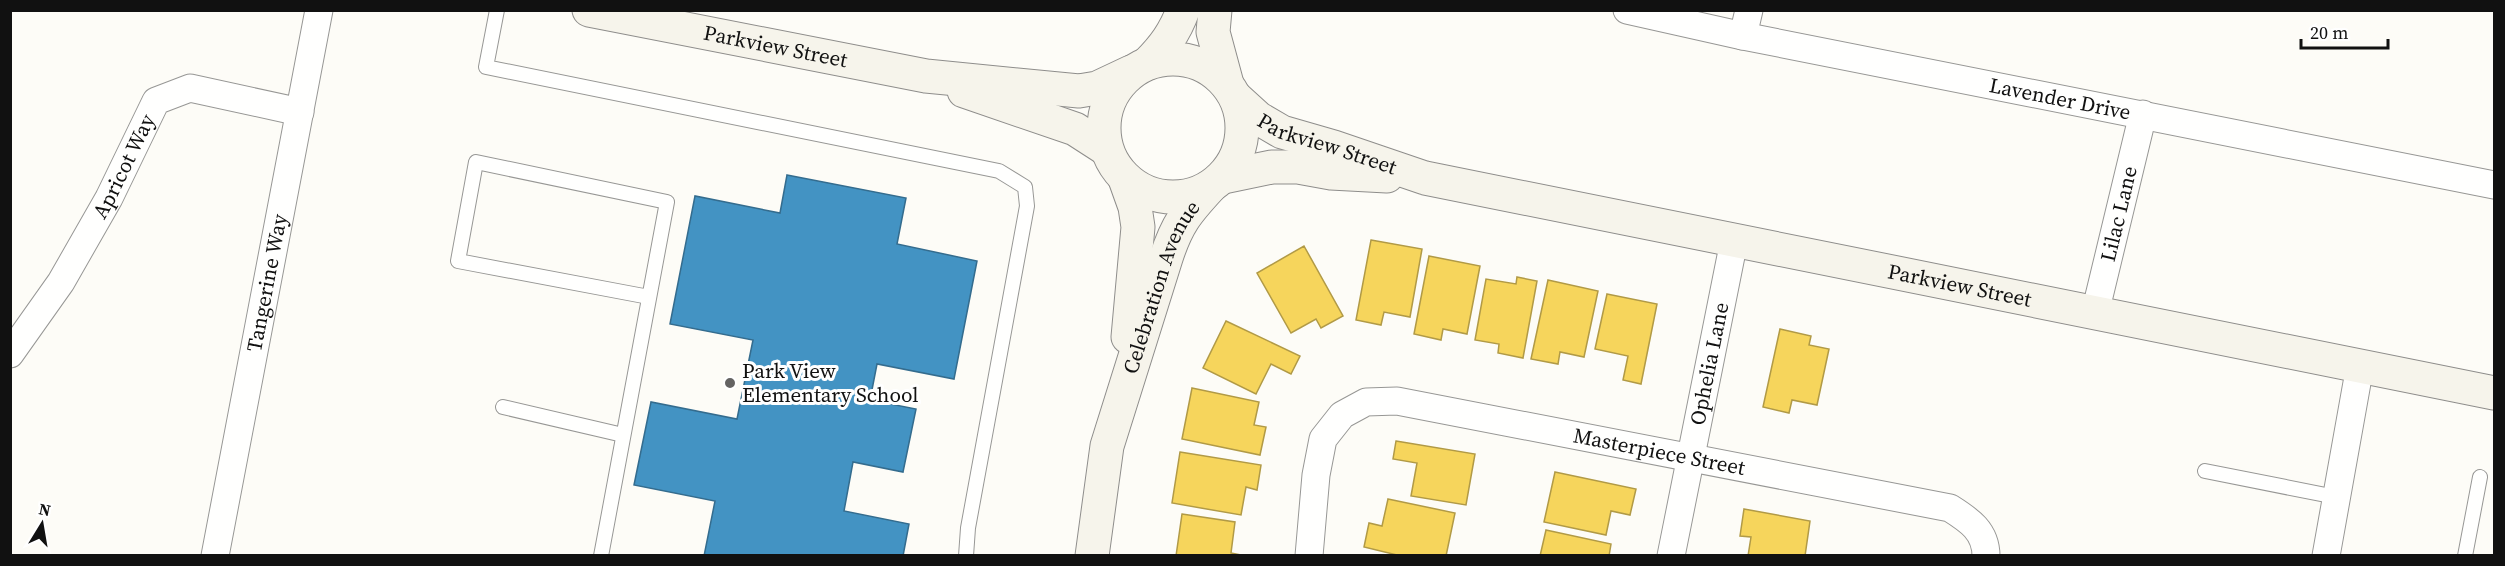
<svg xmlns="http://www.w3.org/2000/svg" width="2505" height="566" viewBox="0 0 2505 566" font-family="'Source Serif 4',serif">
	<style>
		.homes { fill: #f6d55c; stroke: #b19a46; stroke-width: 1.5 }
		.schools { fill: #4393c3; stroke: #346c8e; stroke-width: 1.5 }
		.lines { fill: none; stroke-linecap: round; stroke-linejoin: round }
		.lane-casing { stroke: #979795; stroke-width: 16 }
		.street-casing { stroke: #979795; stroke-width: 29 }
		.secondary-casing { stroke: #8e8d8b; stroke-width: 35 }
		.lane { stroke: #fffffe; stroke-width: 14 }
		.street { stroke: #fffffe; stroke-width: 27 }
		.secondary { stroke: #f6f4eb; stroke-width: 33 }
		.poi-dot { fill: #646362; stroke: #fff; stroke-width: 2 }
		.labels { text-anchor: middle; stroke-width: 6; stroke-linejoin: round; paint-order: stroke }
		.street-label { font-size: 21px; fill: #111; stroke: #fff }
		.poi-label { font-size: 21px; fill: #111; stroke: #fff; text-anchor: start }
	</style>
	<rect width="100%" height="100%" fill="#fdfcf7"/>
	<g class="homes">
		<polygon points="1371,240 1422,249 1410,317 1384,312 1381,325 1356,320"/>
		<polygon points="1304,246 1343,316 1321,328 1316,319 1291,333 1257,273"/>
		<polygon points="1429,256 1480,266 1467,334 1443,329 1441,340 1414,334"/>
		<polygon points="1517,277 1537,281 1523,358 1498,353 1499,344 1475,340 1486,279 1516,284"/>
		<polygon points="1548,280 1598,291 1584,357 1560,352 1558,364 1531,359"/>
		<polygon points="1607,294 1657,304 1641,384 1623,380 1628,356 1595,349"/>
		<polygon points="1226,321 1300,356 1291,374 1271,364 1256,394 1203,368"/>
		<polygon points="1780,329 1811,336 1809,345 1829,349 1817,405 1792,400 1789,413 1763,407"/>
		<polygon points="1192,388 1259,402 1254,425 1266,427 1260,455 1182,439"/>
		<polygon points="1396,441 1475,454 1466,505 1411,496 1417,463 1393,459"/>
		<polygon points="1180,452 1261,465 1257,490 1246,487 1241,515 1172,503"/>
		<polygon points="1555,472 1636,489 1630,515 1611,511 1606,535 1544,522"/>
		<polygon points="1388,499 1455,513 1446,556 1401,556 1364,547 1369,523 1382,526"/>
		<polygon points="1744,509 1810,521 1805,556 1748,556 1751,537 1740,536"/>
		<polygon points="1182,514 1235,522 1231,553 1246,556 1176,556"/>
		<polygon points="1546,530 1611,544 1609,556 1540,556"/>
	</g>
	<polygon class="schools" points="787,175 906,198 897,244 977,261 954,379 877,364 870,400 916,409 903,472 853,462 844,511 909,524 903,556 704,556 715,501 634,485 651,402 737,419 753,340 670,324 695,196 780,213"/>
	<g class="lines">
		<defs>
			<g id="lane">
				<polyline points="497,10 486,67 999,171 1025,187 1027,206 968,528 966,556"/>
				<polyline points="503,407 623,435"/>
				<polyline points="2205,471 2336,497"/>
				<polyline points="601,556 667,202 476,162 458,261 649,297"/>
				<polyline points="2465,556 2480,477"/>
			</g>
			<g id="street">
				<path id="s1" d="M1627 10 1743 36 2494 185"/>
				<polyline points="1743,36 1749,10"/>
				<path id="s2" d="M2095 313 2143 114"/>
				<path id="s3" d="M10 354 61 282 109 198 156 101 190 88 300 112"/>
				<path id="s4" d="M215 556 319 10"/>
				<path id="s5" d="M1309 556 1316 475 1323 439 1342 415 1366 402 1397 401 1950 508C1969 520 1986 531 1986 556"/>
				<path id="s6" d="M1671 556 1734 241"/>
				<polyline points="2326,556 2360,366"/>
			</g>
			<g id="secondary">
				<path id="s7" d="M589 10 926 76 1079 91 1097 88 1131 72"/>
				<polyline points="1215,10 1213,32 1227,84"/>
				<circle cx="1173" cy="128" r="69"/>
				<path d="M1148 63C1164 47 1175 32 1183 10"/>
				<polyline points="964,91 1075,129 1106,149"/>
				<path id="s8" d="M1236 98 1258 118 1282 132 1334 147 1425 178 2494 393"/>
				<polyline points="1223,177 1272,167 1298,167 1331,173 1387,176"/>
				<polyline points="1125,179 1135,207 1138,227 1128,337"/>
				<path id="s9" d="M1092 556 1107 446 1166 258C1177 224 1186 213 1210 187"/>
			</g>
		</defs>
		<use href="#lane" class="lane-casing"/>
		<use href="#street" class="street-casing"/>
		<use href="#secondary" class="secondary-casing"/>
		<use href="#lane" class="lane"/>
		<use href="#street" class="street"/>
		<use href="#secondary" class="secondary"/>
	</g>
	<circle class="poi-dot" cx="730" cy="383" r="6"/>
	<g class="labels">
		<g class="street-label">
			<text dy="7" stroke="none"><textPath href="#s7" startOffset="190">Parkview Street</textPath></text>
			<text dy="7" stroke="none"><textPath href="#s1" startOffset="442">Lavender Drive</textPath></text>
			<text dy="7" stroke="none"><textPath href="#s8" startOffset="104">Parkview Street</textPath></text>
			<text dy="7" stroke="none"><textPath href="#s3" startOffset="220">Apricot Way</textPath></text>
			<text dy="7" stroke="none"><textPath href="#s2" startOffset="102">Lilac Lane</textPath></text>
			<text dy="7" stroke="none"><textPath href="#s4" startOffset="278">Tangerine Way</textPath></text>
			<text dy="7" stroke="none"><textPath href="#s8" startOffset="753">Parkview Street</textPath></text>
			<text dy="7" stroke="none"><textPath href="#s9" startOffset="279">Celebration Avenue</textPath></text>
			<text dy="7" stroke="none"><textPath href="#s6" startOffset="196">Ophelia Lane</textPath></text>
			<text dy="7" stroke="none"><textPath href="#s5" startOffset="474">Masterpiece Street</textPath></text>
		</g>
		<g class="poi-label">
			<text x="742" y="378">Park View<tspan x="742" dy="24">Elementary School</tspan></text>
		</g>
	</g>
	<rect width="2505" height="566" fill="none" stroke="#111111" stroke-width="24"/>
	<g transform="translate(42 524) rotate(11)" stroke="#ffffff" stroke-width="4.5" paint-order="stroke">
	<path d="M0-4.5L10 22L0 15L-10 22Z" fill="#111111"/>
	<text y="-9" font-size="16" font-weight="bold" text-anchor="middle" fill="#111111">N</text>
	</g>
	<path d="M2301 39v9h87v-9" fill="none" stroke="#111111" stroke-width="3"/>
	<text x="2310" y="39" font-size="18" fill="#111111" stroke="#ffffff" stroke-width="4.5" paint-order="stroke">20 m</text>
</svg>
